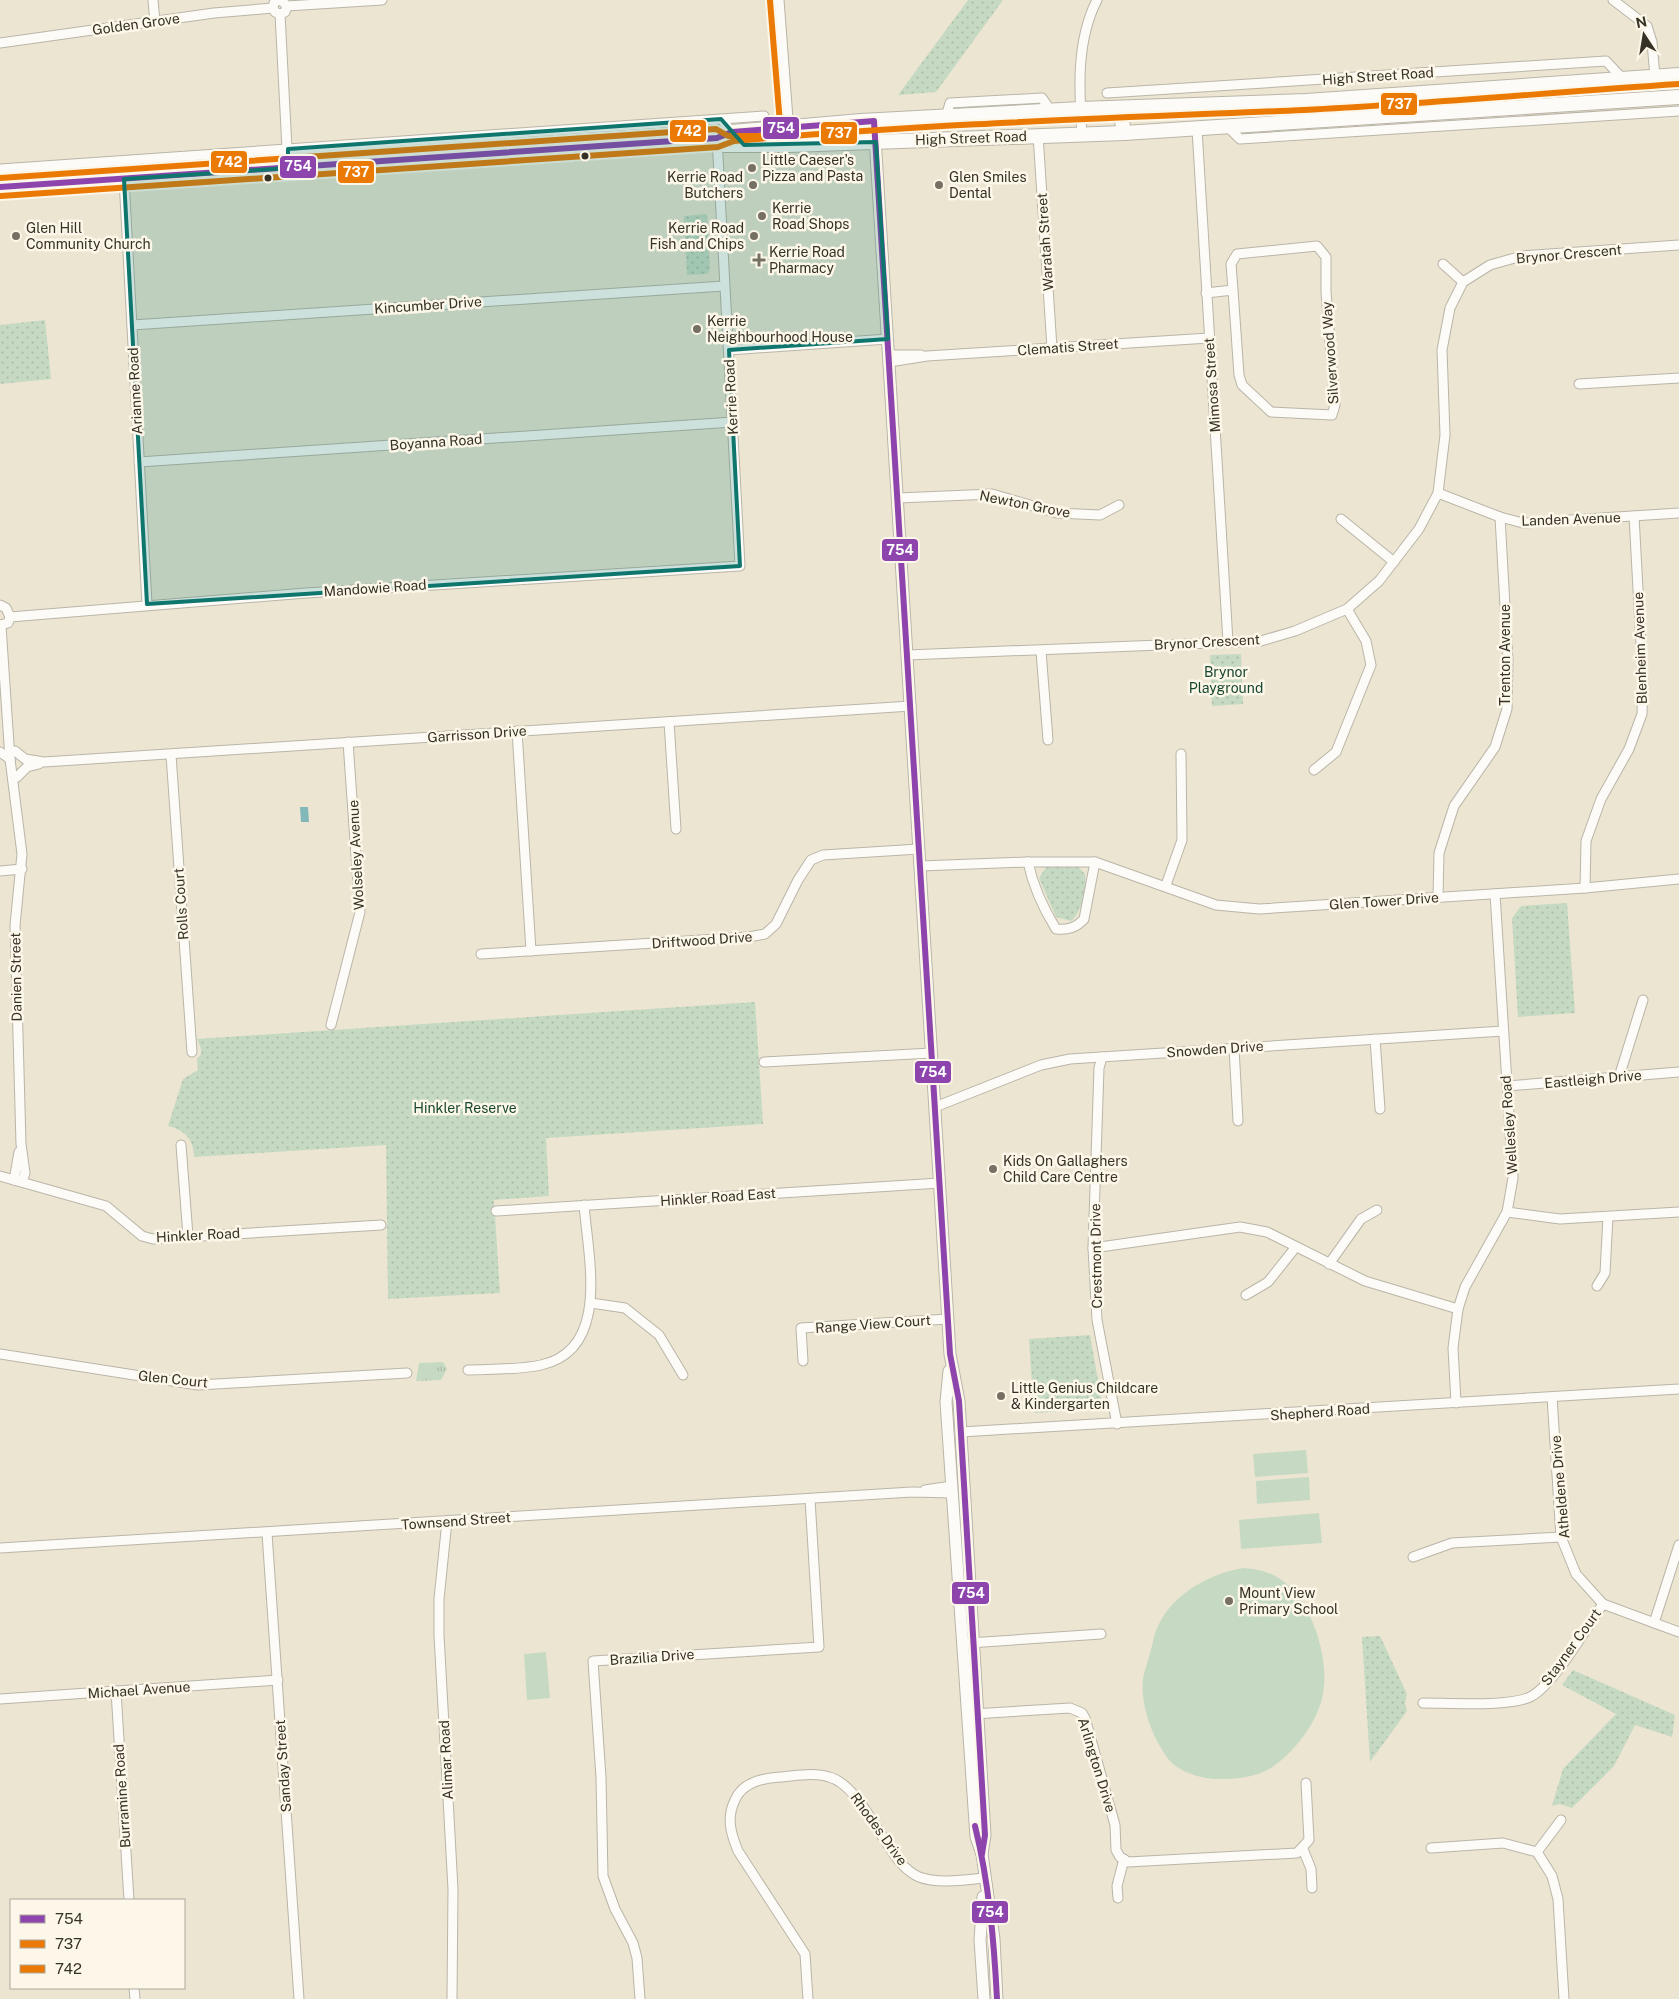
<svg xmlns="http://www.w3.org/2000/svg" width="1679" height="1999" viewBox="0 0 1679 1999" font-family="'Public Sans',sans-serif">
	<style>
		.grass { fill: url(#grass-tufts) }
		.park { fill: url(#park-dots) }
		.pitch { fill: #c6dac3 }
		.water { fill: #82b8b9 }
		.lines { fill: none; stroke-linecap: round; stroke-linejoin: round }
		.minor-casing { stroke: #bab5a7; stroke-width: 11 }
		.tertiary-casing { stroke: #bab5a7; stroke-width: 13 }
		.primary-casing { stroke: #bab5a7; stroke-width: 16 }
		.minor { stroke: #fcfbf8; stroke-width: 9 }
		.tertiary { stroke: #fcfbf8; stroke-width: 11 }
		.primary { stroke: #fcfbf8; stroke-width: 14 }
		.bus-1-casing { stroke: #fdf7ea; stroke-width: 10 }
		.bus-2-casing { stroke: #fdf7ea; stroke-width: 10 }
		.bus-3-casing { stroke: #fdf7ea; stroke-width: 10 }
		.bus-1 { stroke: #8e44ad; stroke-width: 6 }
		.bus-2 { stroke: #eb7a04; stroke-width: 6 }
		.bus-3 { stroke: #eb7a04; stroke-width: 6 }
		.marked { fill: #0f766e; fill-opacity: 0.2; stroke: #0f766e; stroke-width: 4; stroke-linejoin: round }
		.bus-dot { fill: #363125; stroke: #fdf7ea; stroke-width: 2 }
		.poi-dot { fill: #767062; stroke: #fdf7ea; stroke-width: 2 }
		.labels { text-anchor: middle; stroke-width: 5; stroke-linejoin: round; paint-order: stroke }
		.street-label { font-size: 14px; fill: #363125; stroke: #fdf7ea }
		.poi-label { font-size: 14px; fill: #363125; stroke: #fdf7ea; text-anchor: start }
		.park-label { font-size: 14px; fill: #17472f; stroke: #fdf7ea }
		.line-badge { stroke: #fdf7ea; stroke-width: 2 }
		.badge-label { font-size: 14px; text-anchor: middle; font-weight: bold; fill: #fff }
	</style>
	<defs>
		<pattern id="grass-tufts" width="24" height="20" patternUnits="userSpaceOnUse" patternTransform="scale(1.25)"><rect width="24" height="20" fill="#c6dac3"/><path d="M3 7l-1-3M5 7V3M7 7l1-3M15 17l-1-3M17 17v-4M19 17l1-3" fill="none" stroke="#abbca7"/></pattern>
		<pattern id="park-dots" width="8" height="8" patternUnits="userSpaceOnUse" patternTransform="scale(1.25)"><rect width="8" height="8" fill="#c6dac3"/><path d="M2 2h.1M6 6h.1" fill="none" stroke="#abbca7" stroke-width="1.8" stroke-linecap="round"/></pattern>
	</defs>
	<rect width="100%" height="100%" fill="#ece5d2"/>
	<polygon class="grass" points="443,1362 447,1369 441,1380 416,1381 419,1363"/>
	<g class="park">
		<polygon points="968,0 1003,0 936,92 898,95"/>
		<polygon points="707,214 710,269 707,274 687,275 684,216"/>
		<polygon points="45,320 51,379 0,384 0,325"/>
		<polygon points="1241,654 1243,704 1212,706 1210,655"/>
		<path d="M1047 866 1078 867 1085 874C1087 888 1082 912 1071 921L1056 917 1039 878Z"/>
		<polygon points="1567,903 1575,1013 1518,1017 1512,918 1521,906"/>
		<path d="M755 1002 763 1124 546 1138 549 1196 494 1200 500 1293 388 1299 386 1145 194 1157C194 1140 185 1130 168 1126L183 1079 198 1070 197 1059C205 1052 200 1047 197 1039Z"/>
		<polygon points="1090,1335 1101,1397 1100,1405 1095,1409 1034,1413 1029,1339"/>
		<polygon points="1380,1636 1407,1694 1405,1703 1407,1711 1370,1762 1362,1637"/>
		<polygon points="1573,1670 1675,1715 1672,1737 1635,1725 1614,1766 1572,1808 1560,1804 1552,1806 1563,1769 1616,1714 1562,1685"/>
	</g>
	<g class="pitch">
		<polygon points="1306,1450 1308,1473 1255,1477 1253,1454"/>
		<polygon points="1309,1477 1310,1500 1257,1504 1256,1481"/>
		<polygon points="1319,1513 1322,1543 1241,1549 1239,1520"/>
		<path d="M1244 1568C1255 1569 1267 1571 1277 1577 1311 1597 1330 1657 1323 1694 1318 1722 1293 1755 1269 1769 1255 1777 1237 1779 1221 1779 1205 1780 1180 1773 1169 1760 1153 1739 1140 1706 1143 1679 1144 1671 1148 1662 1150 1653 1153 1644 1154 1633 1159 1624 1174 1593 1211 1573 1244 1568Z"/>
		<polygon points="546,1652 550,1698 527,1700 524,1654"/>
	</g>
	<polygon class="water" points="300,807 308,807 309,822 301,822"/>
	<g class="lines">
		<defs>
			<g id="minor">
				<polyline points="153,0 155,22"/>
				<polyline points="279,0 274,3 273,8 275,12 280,14 285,12 287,6 281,0"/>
				<polyline points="779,0 790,145"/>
				<polyline points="1613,0 1647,26 1652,42 1655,77"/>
				<polyline points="287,6 382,0"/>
				<polyline points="280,14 288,168"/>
				<polyline points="0,43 214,13 273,8"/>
				<polyline points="1107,93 1606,61 1623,79"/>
				<polyline points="946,117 950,103 1042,98 1051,111"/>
				<polyline points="721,119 764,116"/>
				<polyline points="1228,127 1240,139 1679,111"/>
				<polyline points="1197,129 1228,642"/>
				<polyline points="1038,135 1052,348"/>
				<path d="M1082 135C1079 90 1076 41 1097 0"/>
				<polyline points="0,169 721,119 732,132"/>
				<polyline points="124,179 147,604"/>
				<polyline points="1443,264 1463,282"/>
				<polyline points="1206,293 1233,290 1231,264 1237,254 1317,246 1326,257 1326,292 1335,405 1332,415 1271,412 1242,385 1239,375 1233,290"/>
				<polyline points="132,325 724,286"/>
				<polyline points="729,350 888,339"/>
				<polyline points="889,355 921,355"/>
				<polyline points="889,362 927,356 1209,338"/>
				<polyline points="1579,384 1679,378"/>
				<polyline points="139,462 733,422"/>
				<polyline points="1438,493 1500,517 1523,523 1679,513"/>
				<polyline points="898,498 992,494 1057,513 1100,515 1119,505"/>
				<polyline points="1341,519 1394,562"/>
				<polyline points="0,605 6,608 10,617 8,623 0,625"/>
				<polyline points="10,617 306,593 740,566 717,138"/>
				<polyline points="1,626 10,759 22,854 15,925 21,1144 25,1173 22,1182"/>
				<polyline points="1041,651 1048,740"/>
				<polyline points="907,655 1261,641 1295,631 1347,609 1379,581 1419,529 1438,493 1445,435 1442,350 1450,308 1463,282 1490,265 1522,256 1679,245"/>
				<polyline points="669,722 676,829"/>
				<polyline points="517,731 531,951"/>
				<polyline points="15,751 25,759 44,762 911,706"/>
				<polyline points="0,752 10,759"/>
				<polyline points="171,755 192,1052"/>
				<polyline points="1314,770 1336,752 1371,665 1366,641 1347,609"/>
				<polyline points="17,777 27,767 39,764"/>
				<path d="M1028 862C1033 886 1043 908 1056 929 1068 930 1076 928 1084 919L1095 862"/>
				<polyline points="920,866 1028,862 1095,862 1216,905 1259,909 1585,888 1679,879"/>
				<polyline points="0,871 22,869"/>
				<polyline points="1166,885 1182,840 1181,754"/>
				<polyline points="1585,888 1586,841 1601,799 1629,749 1642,714 1643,681 1634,516"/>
				<polyline points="1438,897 1439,853 1454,806 1495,747 1507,709 1508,660 1500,517"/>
				<polyline points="481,954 749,937 765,934 776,924 798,880 811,860 823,855 919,849"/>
				<polyline points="331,1025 360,912 348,742"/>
				<polyline points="1375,1039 1380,1109"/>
				<polyline points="1234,1048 1238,1121"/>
				<polyline points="1102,1057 1099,1068 1093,1248 1097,1320 1117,1424"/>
				<polyline points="764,1062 932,1053"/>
				<polyline points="1619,1077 1643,1000"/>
				<polyline points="1507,1086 1679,1072"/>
				<polyline points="935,1107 1041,1065 1070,1059 1503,1031"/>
				<polyline points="181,1145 188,1236"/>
				<polyline points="0,1176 106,1206 142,1236 153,1239 381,1225"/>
				<polyline points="14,1180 19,1152"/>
				<polyline points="496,1211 940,1183"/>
				<polyline points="1507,1212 1560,1219 1679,1212"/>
				<polyline points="1093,1248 1240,1227 1267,1232 1365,1281 1458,1309"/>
				<polyline points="1329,1264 1361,1219 1377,1210"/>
				<polyline points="1597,1286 1605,1273 1608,1217"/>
				<polyline points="1246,1295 1268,1282 1295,1248"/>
				<polyline points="591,1303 625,1308 659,1335 683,1375"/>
				<polyline points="0,1354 198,1385 407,1373"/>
				<polyline points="803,1361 801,1328 948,1319"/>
				<path d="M468 1370C492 1369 518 1370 541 1365 611 1350 588 1257 584 1205"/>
				<polyline points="1552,1397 1561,1537 1576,1574 1603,1604 1679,1632"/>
				<polyline points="1456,1403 1453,1348 1458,1309 1465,1287 1507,1212 1513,1178 1495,894"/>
				<polyline points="961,1432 1679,1389"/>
				<polyline points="925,1490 952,1486"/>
				<polyline points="447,1521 439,1599 439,1635 453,1889 452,1999"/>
				<polyline points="267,1533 299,1999"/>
				<polyline points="0,1548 912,1492 953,1493"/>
				<polyline points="1413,1557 1452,1543 1561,1537"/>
				<polyline points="1654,1623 1679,1545"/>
				<polyline points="969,1643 1101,1634"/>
				<polyline points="116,1691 129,1900"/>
				<polyline points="0,1699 278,1680"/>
				<path d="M1423 1703C1449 1703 1509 1707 1530 1697 1554 1685 1586 1628 1603 1604"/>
				<polyline points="973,1714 1070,1708 1082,1713 1085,1718 1115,1825 1116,1850 1120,1857 1128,1862 1297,1853 1309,1840 1306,1783"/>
				<polyline points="1431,1848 1503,1843 1537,1852 1552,1876 1558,1899 1564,1999"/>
				<polyline points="1303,1849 1311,1869 1312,1888"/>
				<polyline points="1537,1852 1561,1820"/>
				<polyline points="1118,1898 1117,1886 1124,1859"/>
				<polyline points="134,1988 135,1999"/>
				<polyline points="640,1999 637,1958 633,1943 615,1909 603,1876 601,1777 593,1661 819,1647 810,1499"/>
				<path d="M808 1999 805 1954 738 1851C731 1834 726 1818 735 1800 742 1783 763 1778 780 1777 795 1776 814 1772 829 1777 854 1783 875 1827 890 1848 897 1860 906 1871 919 1877 938 1884 964 1880 984 1878"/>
			</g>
			<g id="tertiary">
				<polyline points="874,121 950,1354 959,1401 985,1835 982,1854"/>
				<polyline points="949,1371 946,1402 976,1837 982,1854 994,1939 997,1999"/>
				<polyline points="983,1897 980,1940 984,1999"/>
			</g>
			<g id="primary">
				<polyline points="1120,108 1124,133"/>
				<polyline points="717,138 724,145 790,145 1124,133 1679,97"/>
				<polyline points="0,187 717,138 732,132 861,121 1080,109 1306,101 1679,75"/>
			</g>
		</defs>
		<use href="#minor" class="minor-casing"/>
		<use href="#tertiary" class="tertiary-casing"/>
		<use href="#primary" class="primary-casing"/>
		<use href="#minor" class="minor"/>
		<use href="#tertiary" class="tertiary"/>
		<use href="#primary" class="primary"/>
		<defs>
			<g id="bus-1">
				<polyline points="0,187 717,138 732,132 874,121 950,1354 959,1401 985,1835 982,1854"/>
				<path d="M975 1826C989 1883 994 1941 997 1999"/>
			</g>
			<path id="bus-2" d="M1 196 718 147 734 141C924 124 1114 118 1304 110 1429 104 1554 92 1679 84"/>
			<polyline id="bus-3" points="0,178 716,129 728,136 781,136 770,1"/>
		</defs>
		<use href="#bus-1" class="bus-1-casing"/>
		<use href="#bus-2" class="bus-2-casing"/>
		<use href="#bus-3" class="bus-3-casing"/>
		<use href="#bus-1" class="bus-1"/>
		<use href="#bus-2" class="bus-2"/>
		<use href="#bus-3" class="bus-3"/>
	</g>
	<path class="marked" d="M721 119 744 145 876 142 888 339 729 350 740 566 147 604 124 179 288 168V149Z"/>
	<g class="bus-dot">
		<circle cx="585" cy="156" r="4.5"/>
		<circle cx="268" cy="178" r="4.5"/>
	</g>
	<g class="poi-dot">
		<circle cx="752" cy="168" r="5"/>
		<circle cx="753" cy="185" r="5"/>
		<circle cx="939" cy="185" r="5"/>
		<circle cx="762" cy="216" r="5"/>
		<circle cx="16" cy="236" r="5"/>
		<circle cx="754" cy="236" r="5"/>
		<path d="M756.5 252.5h5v5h5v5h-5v5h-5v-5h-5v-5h5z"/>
		<circle cx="697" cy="329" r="5"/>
		<circle cx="993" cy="1169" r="5"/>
		<circle cx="1001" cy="1396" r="5"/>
		<circle cx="1229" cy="1601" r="5"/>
	</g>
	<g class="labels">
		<g class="street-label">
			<text transform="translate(136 24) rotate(-8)" y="5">Golden Grove</text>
			<text transform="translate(1378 76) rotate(-4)" y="5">High Street Road</text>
			<text transform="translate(971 138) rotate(-2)" y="5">High Street Road</text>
			<text transform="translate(1045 242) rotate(-94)" y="5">Waratah Street</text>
			<text transform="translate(1569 254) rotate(-5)" y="5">Brynor Crescent</text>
			<text transform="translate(428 305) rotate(-4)" y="5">Kincumber Drive</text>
			<text transform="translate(1068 347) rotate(-4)" y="5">Clematis Street</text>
			<text transform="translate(1330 353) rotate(-94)" y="5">Silverwood Way</text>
			<text transform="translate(1212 385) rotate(-94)" y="5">Mimosa Street</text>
			<text transform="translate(135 391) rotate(-93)" y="5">Arianne Road</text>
			<text transform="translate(731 397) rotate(-93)" y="5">Kerrie Road</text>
			<text transform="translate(436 442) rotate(-4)" y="5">Boyanna Road</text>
			<text transform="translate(1025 504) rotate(11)" y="5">Newton Grove</text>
			<text transform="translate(1571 519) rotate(-2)" y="5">Landen Avenue</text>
			<text transform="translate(375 588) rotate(-4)" y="5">Mandowie Road</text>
			<text transform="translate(1207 642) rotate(-3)" y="5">Brynor Crescent</text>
			<text transform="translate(1640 648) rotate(-92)" y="5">Blenheim Avenue</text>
			<text transform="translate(1505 655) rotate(-90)" y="5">Trenton Avenue</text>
			<text transform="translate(477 734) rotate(-4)" y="5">Garrisson Drive</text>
			<text transform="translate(356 855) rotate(-93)" y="5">Wolseley Avenue</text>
			<text transform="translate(1384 901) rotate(-4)" y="5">Glen Tower Drive</text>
			<text transform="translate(181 904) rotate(-94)" y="5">Rolls Court</text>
			<text transform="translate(702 940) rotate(-4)" y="5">Driftwood Drive</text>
			<text transform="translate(16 977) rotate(-91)" y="5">Danien Street</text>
			<text transform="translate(1215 1049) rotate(-4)" y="5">Snowden Drive</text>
			<text transform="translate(1593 1079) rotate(-5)" y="5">Eastleigh Drive</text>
			<text transform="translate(1509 1125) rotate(-94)" y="5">Wellesley Road</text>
			<text transform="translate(718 1197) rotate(-4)" y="5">Hinkler Road East</text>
			<text transform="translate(198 1235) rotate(-3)" y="5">Hinkler Road</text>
			<text transform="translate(1096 1256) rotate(-91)" y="5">Crestmont Drive</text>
			<text transform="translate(873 1324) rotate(-4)" y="5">Range View Court</text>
			<text transform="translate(173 1379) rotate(6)" y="5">Glen Court</text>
			<text transform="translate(1320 1412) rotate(-4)" y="5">Shepherd Road</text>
			<text transform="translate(1560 1487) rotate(-95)" y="5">Atheldene Drive</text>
			<text transform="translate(456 1521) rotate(-4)" y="5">Townsend Street</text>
			<text transform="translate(1571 1647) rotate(-54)" y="5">Stayner Court</text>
			<text transform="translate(652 1657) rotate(-4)" y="5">Brazilia Drive</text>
			<text transform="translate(139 1690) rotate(-4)" y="5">Michael Avenue</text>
			<text transform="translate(446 1760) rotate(-93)" y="5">Alimar Road</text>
			<text transform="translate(1097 1765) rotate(73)" y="5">Arlington Drive</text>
			<text transform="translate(283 1766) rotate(-94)" y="5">Sanday Street</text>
			<text transform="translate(122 1796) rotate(-94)" y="5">Burramine Road</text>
			<text transform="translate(879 1829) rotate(54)" y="5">Rhodes Drive</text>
		</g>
		<g class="poi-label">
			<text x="762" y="165">Little Caeser's<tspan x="762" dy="16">Pizza and Pasta</tspan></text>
			<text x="743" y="182" text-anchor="end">Kerrie Road<tspan x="743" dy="16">Butchers</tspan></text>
			<text x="949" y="182">Glen Smiles<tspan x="949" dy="16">Dental</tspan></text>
			<text x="772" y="213">Kerrie<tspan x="772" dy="16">Road Shops</tspan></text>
			<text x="26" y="233">Glen Hill<tspan x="26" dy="16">Community Church</tspan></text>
			<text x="744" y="233" text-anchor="end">Kerrie Road<tspan x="744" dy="16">Fish and Chips</tspan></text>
			<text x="769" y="257">Kerrie Road<tspan x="769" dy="16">Pharmacy</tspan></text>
			<text x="707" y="326">Kerrie<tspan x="707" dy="16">Neighbourhood House</tspan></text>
			<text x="1003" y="1166">Kids On Gallaghers<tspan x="1003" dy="16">Child Care Centre</tspan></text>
			<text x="1011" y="1393">Little Genius Childcare<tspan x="1011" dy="16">&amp; Kindergarten</tspan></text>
			<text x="1239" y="1598">Mount View<tspan x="1239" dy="16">Primary School</tspan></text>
		</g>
		<g class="park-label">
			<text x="1226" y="677">Brynor<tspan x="1226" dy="16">Playground</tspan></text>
			<text x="465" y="1113">Hinkler Reserve</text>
		</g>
	</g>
	<g class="line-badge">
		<rect x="1380" y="92" width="38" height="24" rx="5" fill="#eb7a04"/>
		<rect x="762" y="116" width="38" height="24" rx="5" fill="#8e44ad"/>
		<rect x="669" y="119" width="38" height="24" rx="5" fill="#eb7a04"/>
		<rect x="820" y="121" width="38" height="24" rx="5" fill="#eb7a04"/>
		<rect x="210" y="150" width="38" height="24" rx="5" fill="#eb7a04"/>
		<rect x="279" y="155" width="38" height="24" rx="5" fill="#8e44ad"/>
		<rect x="337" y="160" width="38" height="24" rx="5" fill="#eb7a04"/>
		<rect x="881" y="538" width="38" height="24" rx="5" fill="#8e44ad"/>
		<rect x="914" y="1060" width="38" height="24" rx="5" fill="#8e44ad"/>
		<rect x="951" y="1581" width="39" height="24" rx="5" fill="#8e44ad"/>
		<rect x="971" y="1900" width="38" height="24" rx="5" fill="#8e44ad"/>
	</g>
	<g class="badge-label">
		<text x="1399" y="109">737</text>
		<text x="781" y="133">754</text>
		<text x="688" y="136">742</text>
		<text x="839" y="138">737</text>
		<text x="229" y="167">742</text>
		<text x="298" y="171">754</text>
		<text x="356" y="177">737</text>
		<text x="900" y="555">754</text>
		<text x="933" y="1077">754</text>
		<text x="971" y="1598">754</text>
		<text x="990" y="1917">754</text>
	</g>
	<rect x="10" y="1899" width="175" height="90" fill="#fdf7ea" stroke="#ada89b"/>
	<rect x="20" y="1915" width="25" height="8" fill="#8e44ad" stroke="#ada89b"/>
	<text x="55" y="1924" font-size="15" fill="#363125">754</text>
	<rect x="20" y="1940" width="25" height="8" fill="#eb7a04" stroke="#ada89b"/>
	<text x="55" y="1949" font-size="15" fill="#363125">737</text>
	<rect x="20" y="1965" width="25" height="8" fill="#eb7a04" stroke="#ada89b"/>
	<text x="55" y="1974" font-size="15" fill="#363125">742</text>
	<g transform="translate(1644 35) rotate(348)" stroke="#fdf7ea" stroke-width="4" paint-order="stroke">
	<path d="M0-4L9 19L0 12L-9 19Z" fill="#363125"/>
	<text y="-8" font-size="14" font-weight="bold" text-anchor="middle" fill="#363125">N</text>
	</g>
</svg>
